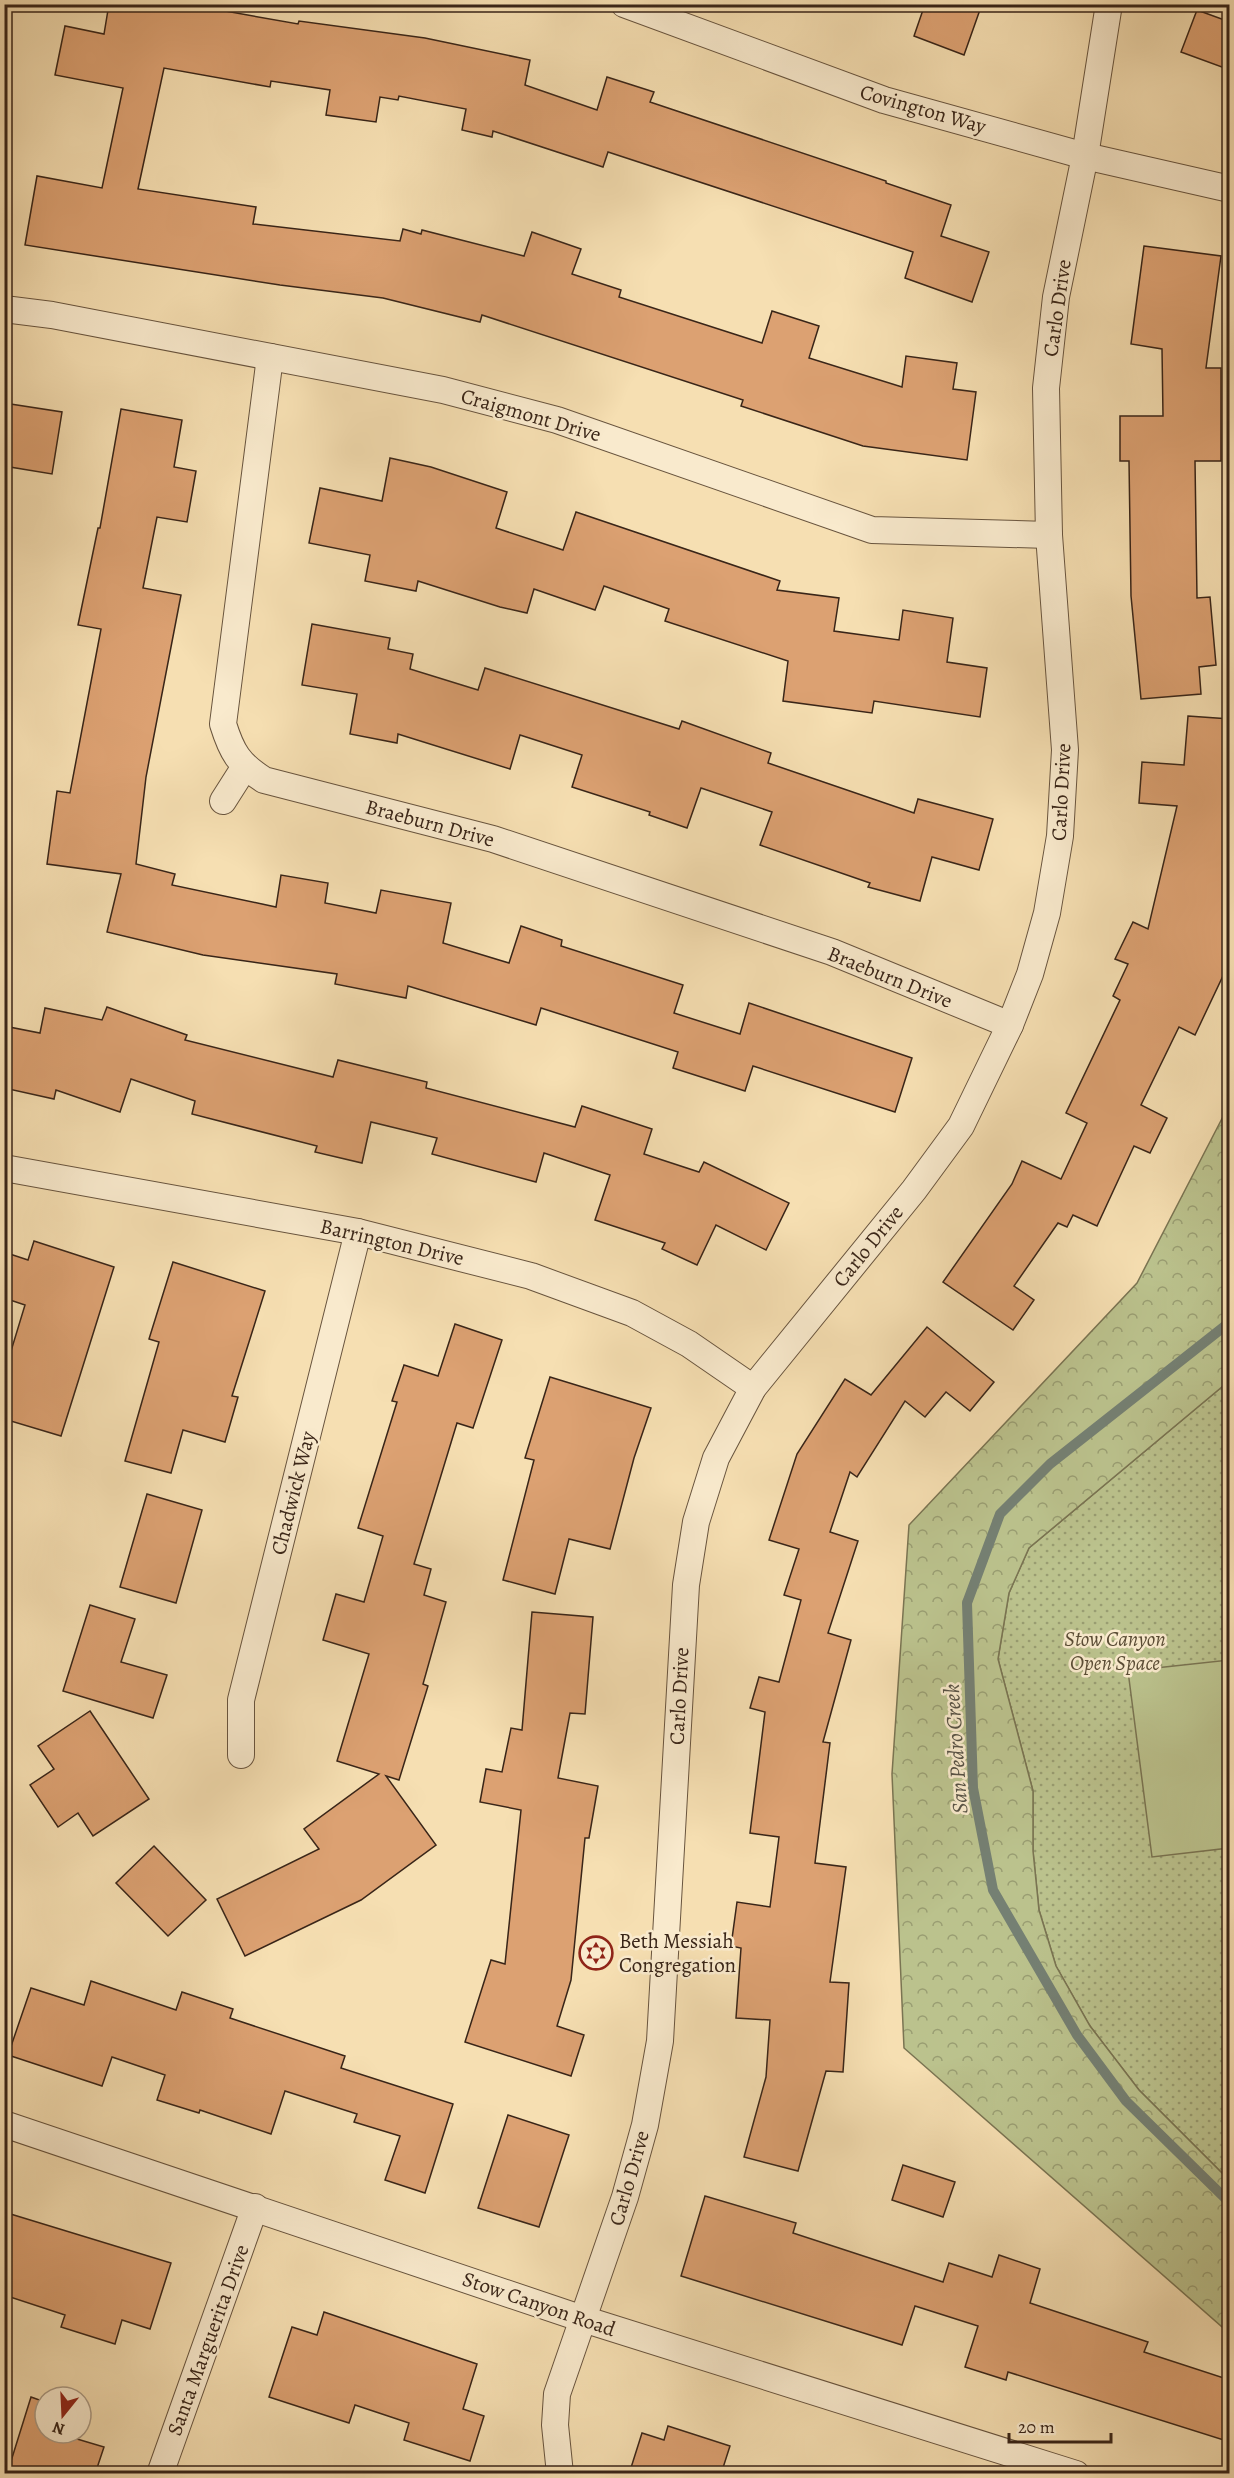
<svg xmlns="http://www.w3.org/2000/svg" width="1234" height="2478" viewBox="0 0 1234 2478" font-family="Alegreya,serif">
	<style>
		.green { fill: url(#green-dots); stroke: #7a7452; stroke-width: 1.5 }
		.forest { fill: url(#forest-crowns); stroke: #7a7452; stroke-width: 1.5 }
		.pitch { fill: #bbc28d; stroke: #7a7452; stroke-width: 1.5 }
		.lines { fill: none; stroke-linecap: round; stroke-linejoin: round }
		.stream { stroke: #758073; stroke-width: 10 }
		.building { fill: #dca172; stroke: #392518; stroke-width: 1.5 }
		.street-casing { stroke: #68543e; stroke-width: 28 }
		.street { stroke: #f9eacd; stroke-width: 26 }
		.labels { text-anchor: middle; stroke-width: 5; stroke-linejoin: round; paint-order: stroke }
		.street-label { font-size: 21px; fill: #392518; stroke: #f9eacd }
		.park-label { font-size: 21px; font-style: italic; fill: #5a4c35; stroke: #f9eacd }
		.poi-label { font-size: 21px; fill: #392518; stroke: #f9eacd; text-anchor: start }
		.water-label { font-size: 22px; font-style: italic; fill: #575245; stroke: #f9eacd }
	</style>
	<defs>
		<pattern id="green-dots" width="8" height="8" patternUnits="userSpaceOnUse" patternTransform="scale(1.5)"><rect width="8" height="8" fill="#bbc28d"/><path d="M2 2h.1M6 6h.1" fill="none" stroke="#999d72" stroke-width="1.8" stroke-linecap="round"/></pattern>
		<pattern id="forest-crowns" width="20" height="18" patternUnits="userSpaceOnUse" patternTransform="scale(1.5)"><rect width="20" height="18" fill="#bbc28d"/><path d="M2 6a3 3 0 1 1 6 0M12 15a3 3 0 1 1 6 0" fill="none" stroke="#999d72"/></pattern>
	</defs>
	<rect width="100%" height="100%" fill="#f6dfb2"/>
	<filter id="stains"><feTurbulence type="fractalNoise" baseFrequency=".00333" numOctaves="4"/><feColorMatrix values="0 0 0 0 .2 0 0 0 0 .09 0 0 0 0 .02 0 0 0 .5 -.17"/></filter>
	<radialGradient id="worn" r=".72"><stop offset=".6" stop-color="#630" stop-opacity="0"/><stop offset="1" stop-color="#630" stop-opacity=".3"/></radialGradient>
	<polygon class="green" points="1229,1381 1229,2180 1139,2090 1090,2026 1056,1966 1039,1910 1033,1851 1033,1791 998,1659 1009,1593 1029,1548"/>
	<polygon class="forest" points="1229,1105 1229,1381 1029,1548 1009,1593 998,1659 1033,1791 1033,1851 1039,1910 1056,1966 1090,2026 1139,2090 1229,2180 1229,2333 904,2048 892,1774 909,1525 1137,1283"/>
	<polygon class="pitch" points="1229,1660 1229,1848 1152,1857 1128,1671"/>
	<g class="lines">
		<polyline class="stream" points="1230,1322 1050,1464 1000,1514 967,1603 973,1788 993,1890 1077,2035 1126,2101 1230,2203"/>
	</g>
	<g class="building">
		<polygon points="109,4 186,4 298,24 299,21 425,38 530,60 525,85 597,110 607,77 654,92 650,102 886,181 886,183 951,205 941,236 989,252 972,302 905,278 913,252 608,152 603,167 493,131 492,137 462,130 466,109 399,96 398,100 380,97 376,122 326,115 330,90 271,81 270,87 164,68 138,189 256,207 253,224 400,241 403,229 421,234 422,230 524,256 532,232 581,249 572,274 621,290 619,297 762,343 772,311 819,326 809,358 902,387 906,356 957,363 953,389 976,392 967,460 863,446 741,406 743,400 482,315 480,322 383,298 280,285 25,245 37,176 102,188 123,88 55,75 65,26 104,34"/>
		<polygon points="925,4 982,4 964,55 914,36"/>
		<polygon points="1197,10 1230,22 1230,70 1181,52"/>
		<polygon points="1144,246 1221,256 1206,368 1221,368 1221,461 1195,461 1197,598 1210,597 1216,665 1199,667 1201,694 1141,699 1131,596 1129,461 1120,461 1120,416 1163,416 1162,349 1131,344"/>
		<polygon points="4,403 62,412 52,474 4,466"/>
		<polygon points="121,409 182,420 174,467 196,471 187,522 157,517 143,588 181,595 146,777 136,864 175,874 172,885 276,907 281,875 328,883 325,903 376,913 381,890 451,903 443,943 509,963 521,926 562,940 561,946 683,985 674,1013 740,1034 749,1003 912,1058 895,1112 753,1066 745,1091 673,1068 678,1052 541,1008 536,1025 408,986 406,998 335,984 337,974 203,955 107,932 121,874 47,864 57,791 70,793 101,629 78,625 98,528 100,528"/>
		<polygon points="390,458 431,467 507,492 496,528 563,550 576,512 780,581 777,590 839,598 834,631 899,640 903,610 953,618 947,662 987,668 980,717 874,701 872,713 783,701 788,661 665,621 669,609 604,586 595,610 534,589 527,613 500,607 418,581 416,591 365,581 370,555 309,543 320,488 382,501"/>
		<polygon points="312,624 390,638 388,649 413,654 410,669 478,690 485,668 679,729 682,721 771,753 768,763 914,813 918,799 993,819 979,870 932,857 920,901 868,887 870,883 760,845 772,812 701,788 687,828 649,815 650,812 572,787 582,755 520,735 510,769 398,734 397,743 350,734 357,694 302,685"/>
		<polygon points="1188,716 1230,719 1230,961 1195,1035 1179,1027 1141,1105 1167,1118 1150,1153 1134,1146 1097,1226 1073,1215 1067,1227 1058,1223 1014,1286 1034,1300 1013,1330 943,1282 1012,1184 1022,1161 1061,1179 1087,1123 1066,1113 1120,1000 1113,996 1128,964 1115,959 1133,922 1148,929 1177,806 1139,803 1142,762 1184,765"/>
		<polygon points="107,1007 187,1035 185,1040 333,1077 338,1060 427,1082 426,1088 575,1127 582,1106 652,1129 644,1154 699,1172 704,1162 789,1203 766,1250 716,1225 697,1265 662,1249 665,1243 595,1220 610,1175 544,1153 536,1182 432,1154 437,1138 371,1122 362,1163 315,1152 317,1146 192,1114 195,1101 131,1079 120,1112 56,1090 54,1099 4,1088 4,1026 40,1033 45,1008 102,1020"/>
		<polygon points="34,1241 114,1267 61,1436 4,1419 4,1374 25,1305 4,1298 4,1252 28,1260"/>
		<polygon points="173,1262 265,1291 232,1396 238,1397 225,1442 183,1430 171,1473 125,1461 159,1342 149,1339"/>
		<polygon points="455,1324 502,1340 473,1428 457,1423 414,1564 431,1569 424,1595 446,1602 423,1684 428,1686 399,1780 386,1776 436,1845 361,1900 245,1956 217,1899 319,1849 304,1829 379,1774 337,1761 369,1654 323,1640 336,1594 364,1602 383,1536 358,1528 397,1402 392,1401 404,1365 438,1376"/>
		<polygon points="927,1327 994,1382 970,1411 946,1392 925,1417 905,1401 857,1477 850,1472 830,1532 858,1541 828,1633 851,1640 823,1742 830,1743 815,1863 846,1867 830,1982 849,1983 843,2072 826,2071 798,2171 744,2157 766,2077 770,2020 736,2018 741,1948 731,1946 737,1902 770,1907 779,1837 750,1833 765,1712 750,1708 759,1677 779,1682 801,1600 784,1595 799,1549 769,1540 797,1454 845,1379 871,1395"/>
		<polygon points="550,1377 651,1408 634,1458 610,1549 569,1539 555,1594 503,1580 534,1460 525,1458"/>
		<polygon points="147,1494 202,1510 176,1603 120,1587"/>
		<polygon points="90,1605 135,1619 121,1662 167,1675 153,1718 63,1691"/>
		<polygon points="532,1612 593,1617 585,1714 570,1713 558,1778 598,1786 589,1838 585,1838 571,1980 557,2026 584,2035 571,2076 465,2042 491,1960 505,1964 521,1810 480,1802 486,1769 502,1772 511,1728 522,1730"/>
		<polygon points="90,1711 149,1799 93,1836 78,1813 58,1827 30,1785 54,1769 38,1746"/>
		<polygon points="154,1846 206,1900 168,1936 116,1883"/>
		<polygon points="91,1981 176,2010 182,1992 233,2009 230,2018 345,2056 341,2068 453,2104 425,2193 385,2180 400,2136 354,2122 357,2114 285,2091 271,2134 200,2110 199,2113 157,2100 165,2075 112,2057 102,2086 8,2055 31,1988 84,2005"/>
		<polygon points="508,2115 569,2135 539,2227 478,2208"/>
		<polygon points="903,2165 955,2182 943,2217 892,2200"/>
		<polygon points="705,2196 796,2223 793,2233 943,2282 949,2263 992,2277 999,2255 1040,2269 1030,2303 1148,2342 1144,2352 1230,2380 1230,2442 1008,2372 1006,2380 965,2367 978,2326 915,2306 902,2345 681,2276"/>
		<polygon points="4,2212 171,2263 150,2329 122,2320 115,2344 61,2327 65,2315 4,2295"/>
		<polygon points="324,2312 477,2364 463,2409 484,2416 470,2461 404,2440 409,2423 355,2405 349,2423 269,2397 292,2327 317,2335"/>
		<polygon points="31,2397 45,2402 45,2433 79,2433 77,2439 104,2447 95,2474 7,2474"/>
		<polygon points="668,2426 730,2446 721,2474 629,2474 642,2433 664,2440"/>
	</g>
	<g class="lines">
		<defs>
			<g id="street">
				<polyline points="624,4 884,100 1085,156 1230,189"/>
				<polyline points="4,309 52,315 443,390 557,420 872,530 1049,535"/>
				<path d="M270 357 223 724C232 753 239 764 264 780L493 839 832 952 1010 1025"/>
				<polyline points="223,801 244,768"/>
				<polyline points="4,1168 358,1232 531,1276 632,1313 689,1344 753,1388"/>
				<polyline points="241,1755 241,1700 358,1232"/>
				<polyline points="4,2124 583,2319 1076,2474"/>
				<polyline points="160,2474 255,2207"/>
				<polyline points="560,2474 555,2425 557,2394 625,2197 645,2125 660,2041 686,1585 696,1522 716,1458 753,1388 914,1190 961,1126 1010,1025 1030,974 1047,913 1060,836 1065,750 1049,535 1046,388 1056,297 1085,156 1109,4"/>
			</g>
		</defs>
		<use href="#street" class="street-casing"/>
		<use href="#street" class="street"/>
	</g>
	<defs>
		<symbol id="synagogue-ring" viewBox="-11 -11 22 22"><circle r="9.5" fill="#f9eacd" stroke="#8f2418" stroke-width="1.5"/><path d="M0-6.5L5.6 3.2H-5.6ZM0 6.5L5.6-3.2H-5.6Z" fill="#8f2418"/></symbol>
	</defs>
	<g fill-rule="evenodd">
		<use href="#synagogue-ring" x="577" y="1934" width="38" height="38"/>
	</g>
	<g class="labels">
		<g class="street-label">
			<text transform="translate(923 109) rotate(16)" y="7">Covington Way</text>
			<text transform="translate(1057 308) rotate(-82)" y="7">Carlo Drive</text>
			<text transform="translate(531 415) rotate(16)" y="7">Craigmont Drive</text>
			<text transform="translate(1061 792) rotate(-87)" y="7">Carlo Drive</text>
			<text transform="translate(430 823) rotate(15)" y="7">Braeburn Drive</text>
			<text transform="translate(890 977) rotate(22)" y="7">Braeburn Drive</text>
			<text transform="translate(392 1242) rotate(13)" y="7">Barrington Drive</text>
			<text transform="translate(868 1246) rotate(-51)" y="7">Carlo Drive</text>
			<text transform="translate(293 1493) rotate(-76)" y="7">Chadwick Way</text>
			<text transform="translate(679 1696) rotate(-87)" y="7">Carlo Drive</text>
			<text transform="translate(629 2178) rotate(-74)" y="7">Carlo Drive</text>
			<text transform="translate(539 2304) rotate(19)" y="7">Stow Canyon Road</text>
			<text transform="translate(208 2340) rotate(-70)" y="7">Santa Marguerita Drive</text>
		</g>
		<g class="park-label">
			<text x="1115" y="1646">Stow Canyon<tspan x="1115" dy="24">Open Space</tspan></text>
		</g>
		<g class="poi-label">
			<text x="619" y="1948">Beth Messiah<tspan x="619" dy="24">Congregation</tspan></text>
		</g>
		<g class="water-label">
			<text transform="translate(955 1749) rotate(-94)" y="8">San Pedro Creek</text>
		</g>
	</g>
	<rect width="1234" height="2478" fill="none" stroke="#f6dfb2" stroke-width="24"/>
	<rect x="6" y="6" width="1222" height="2466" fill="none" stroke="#392518" stroke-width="3"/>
	<rect x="12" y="12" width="1210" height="2454" fill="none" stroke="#392518" stroke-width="1.5"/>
	<g transform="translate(63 2415) rotate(198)"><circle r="28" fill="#f9eacd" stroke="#ac9b85" stroke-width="1.5"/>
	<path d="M0-4.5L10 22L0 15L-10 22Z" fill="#8f2418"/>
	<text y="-9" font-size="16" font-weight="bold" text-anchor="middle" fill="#392518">N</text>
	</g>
	<path d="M1009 2433v9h102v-9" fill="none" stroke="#392518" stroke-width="3"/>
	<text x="1018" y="2433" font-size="18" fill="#392518" stroke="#f9eacd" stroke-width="4.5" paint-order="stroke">20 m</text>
	<rect width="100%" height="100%" filter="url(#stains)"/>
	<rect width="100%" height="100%" fill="url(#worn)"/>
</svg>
